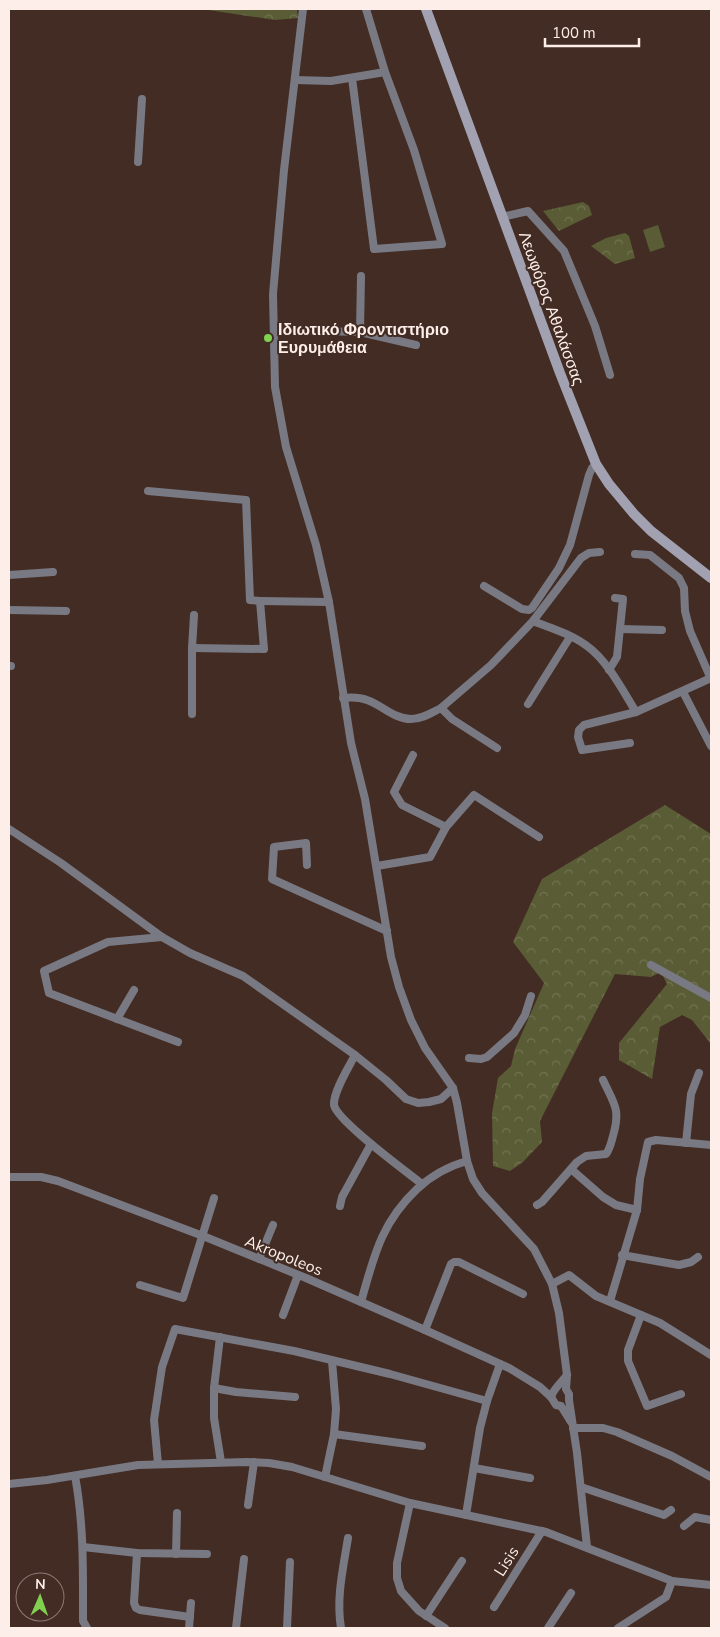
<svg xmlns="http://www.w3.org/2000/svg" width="720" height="1637" viewBox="0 0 720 1637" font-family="'Nunito Sans',sans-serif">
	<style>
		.grass { fill: #595c34 }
		.forest { fill: url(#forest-crowns) }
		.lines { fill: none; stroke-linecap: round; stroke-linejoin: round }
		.minor { stroke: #797983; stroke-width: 8 }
		.secondary { stroke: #a1a1b1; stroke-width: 10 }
		.poi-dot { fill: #81d050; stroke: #422c24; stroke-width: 2 }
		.labels { text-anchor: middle; stroke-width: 4; stroke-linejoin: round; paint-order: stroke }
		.street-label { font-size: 16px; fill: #fdeee9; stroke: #422c24 }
		.poi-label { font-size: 16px; font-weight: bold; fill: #fdeee9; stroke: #422c24; text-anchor: start }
	</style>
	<defs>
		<pattern id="forest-crowns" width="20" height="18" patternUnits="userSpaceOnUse" patternTransform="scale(1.25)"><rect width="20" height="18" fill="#595c34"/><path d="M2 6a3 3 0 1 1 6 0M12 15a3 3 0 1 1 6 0" fill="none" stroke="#727451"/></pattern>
	</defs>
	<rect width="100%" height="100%" fill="#422c24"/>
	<polygon class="grass" points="658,225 665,247 650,252 643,230"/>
	<g class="forest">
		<polygon points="202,9 297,9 298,18 275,20"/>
		<polygon points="583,202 589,206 592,215 559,231 543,211"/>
		<polygon points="625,233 629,236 635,258 615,264 591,246 606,238"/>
		<polygon points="665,805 711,834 711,1044 692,1020 682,1015 660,1027 652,1079 619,1060 619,1043 667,984 661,972 651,977 615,974 540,1121 542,1142 523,1162 510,1171 493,1166 492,1113 498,1078 511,1066 515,1049 544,983 513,942 542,879"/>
	</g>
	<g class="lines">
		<g class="minor">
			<polyline points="303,9 284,170 273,294 275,387 286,447 316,545 329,602 351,743 365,799 391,957 399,987 411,1020 425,1048 453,1088 457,1103 467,1161 473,1179 482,1193 534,1249 552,1284 559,1313 567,1375 566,1389 569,1394 569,1400 577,1453 587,1547"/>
			<polyline points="352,78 374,249 442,244 414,150 385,72 366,9"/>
			<polyline points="295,80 331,81 385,72"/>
			<polyline points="138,162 142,99"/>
			<polyline points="502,217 528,211 564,251 595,326 610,375"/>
			<polyline points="274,330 360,332 416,345"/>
			<polyline points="360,332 361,276"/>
			<polyline points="148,491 246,500 250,600 260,601 264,649 192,648"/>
			<polyline points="635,554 650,555 679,578 684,588 685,611 690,631 711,679"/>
			<polyline points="9,575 53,572"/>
			<polyline points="484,586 522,609 529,610 532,608 559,568 570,545 589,475 592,468 596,464"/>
			<polyline points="260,601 329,602"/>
			<polyline points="9,610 66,611"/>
			<path d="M533 621C551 628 571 634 587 646 607 660 623 691 636 712"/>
			<polyline points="620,629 662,630"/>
			<polyline points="9,666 11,666"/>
			<polyline points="609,670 617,657 623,599 615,598"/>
			<polyline points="683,692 711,746"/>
			<path d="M343 698C352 697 359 697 367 700 382 705 394 719 411 719 422 719 431 713 441 708"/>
			<polyline points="528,704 570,637"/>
			<polyline points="192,714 192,648 194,615"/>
			<polyline points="630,743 582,750 578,737 579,730 584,725 636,712 711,678"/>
			<polyline points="497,748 452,719 441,708 491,665 533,621 581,558 589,553 600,552"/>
			<polyline points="413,755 394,792 402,805 446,827"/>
			<polyline points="9,829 61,863 162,937 190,953 243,976 355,1055 386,1080 406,1099 418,1103 429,1102 441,1099 453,1088"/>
			<polyline points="307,865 306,843 274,847 272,879 387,931"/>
			<polyline points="377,866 430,857 446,827 474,795 539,837"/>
			<polyline points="162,937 108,942 44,971 49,993 178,1042"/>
			<polyline points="651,965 711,998"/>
			<polyline points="117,1019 134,990"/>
			<path d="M355 1055C349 1067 333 1092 334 1105 337 1121 407 1172 422 1184"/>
			<polyline points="469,1058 481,1059 487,1057 514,1033 525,1015 531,996"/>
			<polyline points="686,1143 691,1094 699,1073"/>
			<polyline points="571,1169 603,1197 616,1205 637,1210"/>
			<polyline points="9,1177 41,1177 58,1181 203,1236 306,1278 425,1330 509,1368 540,1387 551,1397 556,1405 561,1406 571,1422"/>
			<path d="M537 1205 542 1202 577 1162 586 1156 606 1154C610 1149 611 1143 613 1136 621 1109 614 1104 603 1080"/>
			<polyline points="340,1206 342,1197 371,1144"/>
			<polyline points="622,1255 679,1265 691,1262 698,1257"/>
			<polyline points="259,1259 273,1225"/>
			<polyline points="552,1284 569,1275 596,1296 660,1323 711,1355"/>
			<polyline points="140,1285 183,1298 214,1198"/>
			<polyline points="610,1301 637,1210 640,1179 648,1142 656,1140 711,1145"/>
			<path d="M361 1302C374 1256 381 1223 417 1189 431 1176 449 1166 467 1161"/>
			<polyline points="283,1315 298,1275"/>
			<polyline points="641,1315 628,1350 628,1361 647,1406 681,1394"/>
			<polyline points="425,1330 451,1264 454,1262 459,1262 523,1294"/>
			<polyline points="220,1337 214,1388 214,1418 221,1462"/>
			<polyline points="214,1388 236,1392 295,1397"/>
			<path d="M551 1397C553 1389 562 1382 567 1375"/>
			<polyline points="573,1428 603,1428 617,1432 672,1456 711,1477"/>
			<polyline points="334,1434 422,1446"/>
			<polyline points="158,1464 154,1420 162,1367 175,1329 294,1351 390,1374 487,1401"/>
			<polyline points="474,1468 530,1478"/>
			<path d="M75 1476C84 1524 83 1572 83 1621L87 1628"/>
			<polyline points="325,1477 334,1434 336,1409 332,1361"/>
			<polyline points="9,1484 47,1480 138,1465 247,1462 269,1463 292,1467 325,1477 410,1503 546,1532 672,1581 711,1585"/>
			<polyline points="581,1487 664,1515 671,1510"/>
			<polyline points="410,1503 397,1563 397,1578 401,1591 419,1611 445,1628"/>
			<polyline points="248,1505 254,1462"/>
			<polyline points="466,1515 480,1428 487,1401 500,1364"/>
			<polyline points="684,1526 695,1517 711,1520"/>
			<polyline points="83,1547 137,1553 207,1554"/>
			<polyline points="137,1553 134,1603 136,1608 140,1610 190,1617"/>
			<polyline points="176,1554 177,1513"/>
			<polyline points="494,1607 542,1531"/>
			<polyline points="426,1616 462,1561"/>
			<polyline points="189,1628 191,1603"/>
			<polyline points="236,1628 244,1559"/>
			<polyline points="287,1628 290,1562"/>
			<path d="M341 1628C336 1598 343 1569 348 1538"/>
			<polyline points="548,1628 571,1593"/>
			<polyline points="618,1628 666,1597 672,1581"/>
		</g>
		<polyline class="secondary" points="426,9 560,373 596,464 609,484 634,514 651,531 711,578"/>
	</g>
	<circle class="poi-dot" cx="268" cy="338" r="5"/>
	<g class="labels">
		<g class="street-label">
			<text transform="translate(552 308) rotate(70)" y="6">Λεωφόρος Αθαλάσσας</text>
			<text transform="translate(284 1255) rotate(22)" y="6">Akropoleos</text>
			<text transform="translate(506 1561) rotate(-58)" y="6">Lisis</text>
		</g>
		<g class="poi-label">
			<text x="278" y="335">Ιδιωτικό Φροντιστήριο<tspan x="278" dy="18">Ευρυμάθεια</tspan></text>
		</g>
	</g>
	<rect width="720" height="1637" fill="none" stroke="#fdeee9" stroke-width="20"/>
	<g transform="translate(40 1597) rotate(2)"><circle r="24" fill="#422c24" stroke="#8d7a73"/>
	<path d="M0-4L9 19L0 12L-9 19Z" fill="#81d050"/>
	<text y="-8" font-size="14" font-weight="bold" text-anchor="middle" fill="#fdeee9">N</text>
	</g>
	<path d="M545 38v8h94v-8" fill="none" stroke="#fdeee9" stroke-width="2.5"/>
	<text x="552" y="38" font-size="15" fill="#fdeee9" stroke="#422c24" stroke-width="4" paint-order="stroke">100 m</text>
</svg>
